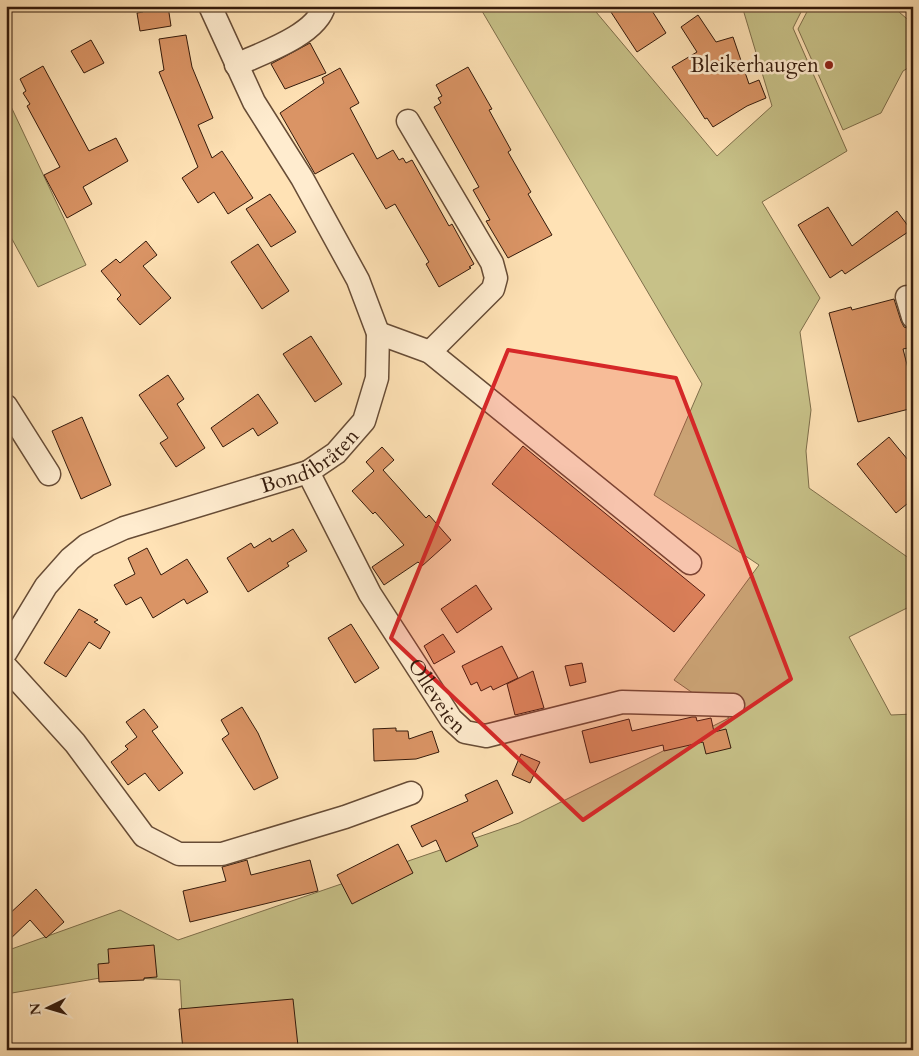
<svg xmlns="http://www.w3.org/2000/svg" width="919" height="1056" viewBox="0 0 919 1056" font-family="Cardo,serif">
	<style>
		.green { fill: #c7c188; stroke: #7e6e4a }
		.building { fill: #da9465; stroke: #341a0b }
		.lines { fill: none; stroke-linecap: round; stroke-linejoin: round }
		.street-casing { stroke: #674c36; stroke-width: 25 }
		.street { stroke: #ffeccf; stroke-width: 22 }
		.marked { fill: #d62828; fill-opacity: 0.2; stroke: #d62828; stroke-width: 4; stroke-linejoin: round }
		.poi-dot { fill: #8f2418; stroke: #ffeccf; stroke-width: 2 }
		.labels { text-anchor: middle; stroke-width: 5; stroke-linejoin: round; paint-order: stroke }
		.poi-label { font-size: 21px; fill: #341a0b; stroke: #ffeccf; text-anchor: end }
		.street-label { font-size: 21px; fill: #341a0b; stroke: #ffeccf }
	</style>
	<rect width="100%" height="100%" fill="#ffe2b5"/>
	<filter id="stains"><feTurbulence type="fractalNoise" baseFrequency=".004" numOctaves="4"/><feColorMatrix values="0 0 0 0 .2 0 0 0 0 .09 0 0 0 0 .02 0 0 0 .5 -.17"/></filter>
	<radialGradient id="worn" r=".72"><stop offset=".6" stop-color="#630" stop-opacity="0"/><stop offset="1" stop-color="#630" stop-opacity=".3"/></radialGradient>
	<g class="green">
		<polygon points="479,6 591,6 717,156 772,106 742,6 804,6 793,28 847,151 762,202 820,298 800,332 811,410 806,451 809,488 913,561 913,605 849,637 891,715 913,714 913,1050 184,1050 180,980 106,977 6,994 6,951 120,910 178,940 519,823 729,718 674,680 759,565 654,495 702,384"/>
		<polygon points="810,6 892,6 913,24 913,65 903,71 881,113 843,130 798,29"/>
		<polygon points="6,96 86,265 38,287 6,228"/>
	</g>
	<g class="building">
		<polygon points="142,6 168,6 171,26 140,31 137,13 143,12"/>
		<polygon points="607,6 649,6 666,33 637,52"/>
		<polygon points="698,15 716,42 733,37 749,84 759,80 766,98 747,106 713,127 707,118 705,119 672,67 697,52 681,27"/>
		<polygon points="186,35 192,67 213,118 198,125 212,158 222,151 253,198 228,214 214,192 198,203 182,178 198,167 159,72 164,70 159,39"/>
		<polygon points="91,40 104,63 84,73 71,51"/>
		<polygon points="310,43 326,73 285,89 271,64"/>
		<polygon points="43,66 89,151 116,138 128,161 83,187 92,204 67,218 44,175 60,167 27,106 30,104 23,93 26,91 20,79"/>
		<polygon points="468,67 492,109 489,110 511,150 508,152 531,192 528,194 552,235 508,258 486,221 490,220 473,190 479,187 434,107 441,103 438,98 442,96 436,85"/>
		<polygon points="340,68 359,103 350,108 377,159 393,150 399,160 403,158 406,163 412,160 449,226 452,224 474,264 469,267 471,268 439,287 426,264 429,262 395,204 386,209 353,153 315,174 280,113 324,83 322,78"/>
		<polygon points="270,194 296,232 271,247 246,209"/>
		<polygon points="828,207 852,246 897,211 911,230 845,274 842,270 830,278 798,225"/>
		<polygon points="146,241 157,255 143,266 171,298 140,325 117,299 121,295 101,271 116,259 120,263"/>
		<polygon points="258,244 289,291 262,309 231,262"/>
		<polygon points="894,299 901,321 904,327 913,330 913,347 903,349 913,388 913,408 858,422 829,313 851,307 852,310"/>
		<polygon points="311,336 342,384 315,402 283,354"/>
		<polygon points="168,375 184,399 177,404 205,448 176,467 160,443 168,438 139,395"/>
		<polygon points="258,394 278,423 258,436 253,428 223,447 211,428"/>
		<polygon points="82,417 111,485 81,499 52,431"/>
		<polygon points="889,437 913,466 913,499 896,513 857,464"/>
		<polygon points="523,446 705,595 674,632 492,484"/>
		<polygon points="382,447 394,460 383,470 426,518 429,515 451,540 422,566 418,562 384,585 372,567 404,545 375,512 373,514 352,491 374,471 366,462"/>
		<polygon points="293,529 307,551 287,563 289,566 248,592 227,558 251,543 254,548 270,538 272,542"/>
		<polygon points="147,548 161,575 187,559 208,592 187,604 184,599 153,618 141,597 126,605 114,585 135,574 128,558"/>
		<polygon points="476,585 492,609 457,633 441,609"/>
		<polygon points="79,609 98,620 94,622 110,632 100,649 89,642 66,677 44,663"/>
		<polygon points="351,624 379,668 355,683 328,638"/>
		<polygon points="443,634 455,652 434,664 424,646"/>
		<polygon points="502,646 518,678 493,690 491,686 481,691 477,682 471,685 462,666"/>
		<polygon points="582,663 586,682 570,686 565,666"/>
		<polygon points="533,671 544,708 515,715 507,684"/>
		<polygon points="242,707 258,733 278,778 254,790 222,739 229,734 221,720"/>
		<polygon points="144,709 158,727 152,731 183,773 159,791 145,773 128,785 111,762 128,749 125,746 137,737 126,722"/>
		<polygon points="692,717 696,717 697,721 711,718 714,732 726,729 731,748 706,754 703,742 664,751 663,745 590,763 582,731 629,719 632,731"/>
		<polygon points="396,728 396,731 408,731 409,739 432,731 439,752 416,759 374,761 373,729"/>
		<polygon points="521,754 540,762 530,783 512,775"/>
		<polygon points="497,780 513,813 472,833 478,846 446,862 436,840 422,847 411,826 468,801 465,795"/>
		<polygon points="398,844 413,873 352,904 337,875"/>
		<polygon points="247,860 251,875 310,860 318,891 190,922 183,891 226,881 222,867"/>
		<polygon points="36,889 64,922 46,938 30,920 6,943 6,917"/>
		<polygon points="154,945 157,977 144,978 144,980 99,982 98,964 109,963 108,949"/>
		<polygon points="293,999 298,1046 256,1050 183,1050 179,1009"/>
	</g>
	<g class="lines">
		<defs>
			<g id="street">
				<path d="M236 65C260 54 317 35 324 6"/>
				<polyline points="408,121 492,263 496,278 493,289 430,352"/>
				<polyline points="907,297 913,317"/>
				<polyline points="378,333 430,352 690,563"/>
				<polyline points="6,406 49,474"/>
				<path id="s1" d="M308 472 370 594 451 719 465 732 486 736 622 702 733 705"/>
				<path id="s2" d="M6 652 46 586 70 559 87 545 124 528 308 472 336 453 364 421 377 378 378 333 358 280 302 178 254 102 210 6"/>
				<polyline points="6,667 75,743 144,836 179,854 222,854 345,817 411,793"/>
			</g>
		</defs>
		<use href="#street" class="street-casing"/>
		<use href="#street" class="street"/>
	</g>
	<path class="marked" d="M508 350 676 378 791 679 583 820 391 638Z"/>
	<circle class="poi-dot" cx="829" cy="65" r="5"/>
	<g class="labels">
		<g class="poi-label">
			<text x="819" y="72">Bleikerhaugen</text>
		</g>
		<g class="street-label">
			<text dy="7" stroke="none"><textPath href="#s2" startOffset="375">Bondibråten</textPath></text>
			<text dy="7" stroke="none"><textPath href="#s1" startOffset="259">Olleveien</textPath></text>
		</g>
	</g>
	<rect width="919" height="1056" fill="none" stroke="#ffe2b5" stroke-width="25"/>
	<rect x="8" y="8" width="904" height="1041" fill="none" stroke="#341a0b" stroke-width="2.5"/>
	<rect x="12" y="12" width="894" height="1031" fill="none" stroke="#341a0b"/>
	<g transform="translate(48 1008) rotate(265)" stroke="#ffeccf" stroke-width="4" paint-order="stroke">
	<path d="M0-4L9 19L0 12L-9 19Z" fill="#341a0b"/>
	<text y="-8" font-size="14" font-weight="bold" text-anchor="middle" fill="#341a0b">N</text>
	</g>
	<rect width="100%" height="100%" filter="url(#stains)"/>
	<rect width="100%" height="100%" fill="url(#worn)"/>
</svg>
